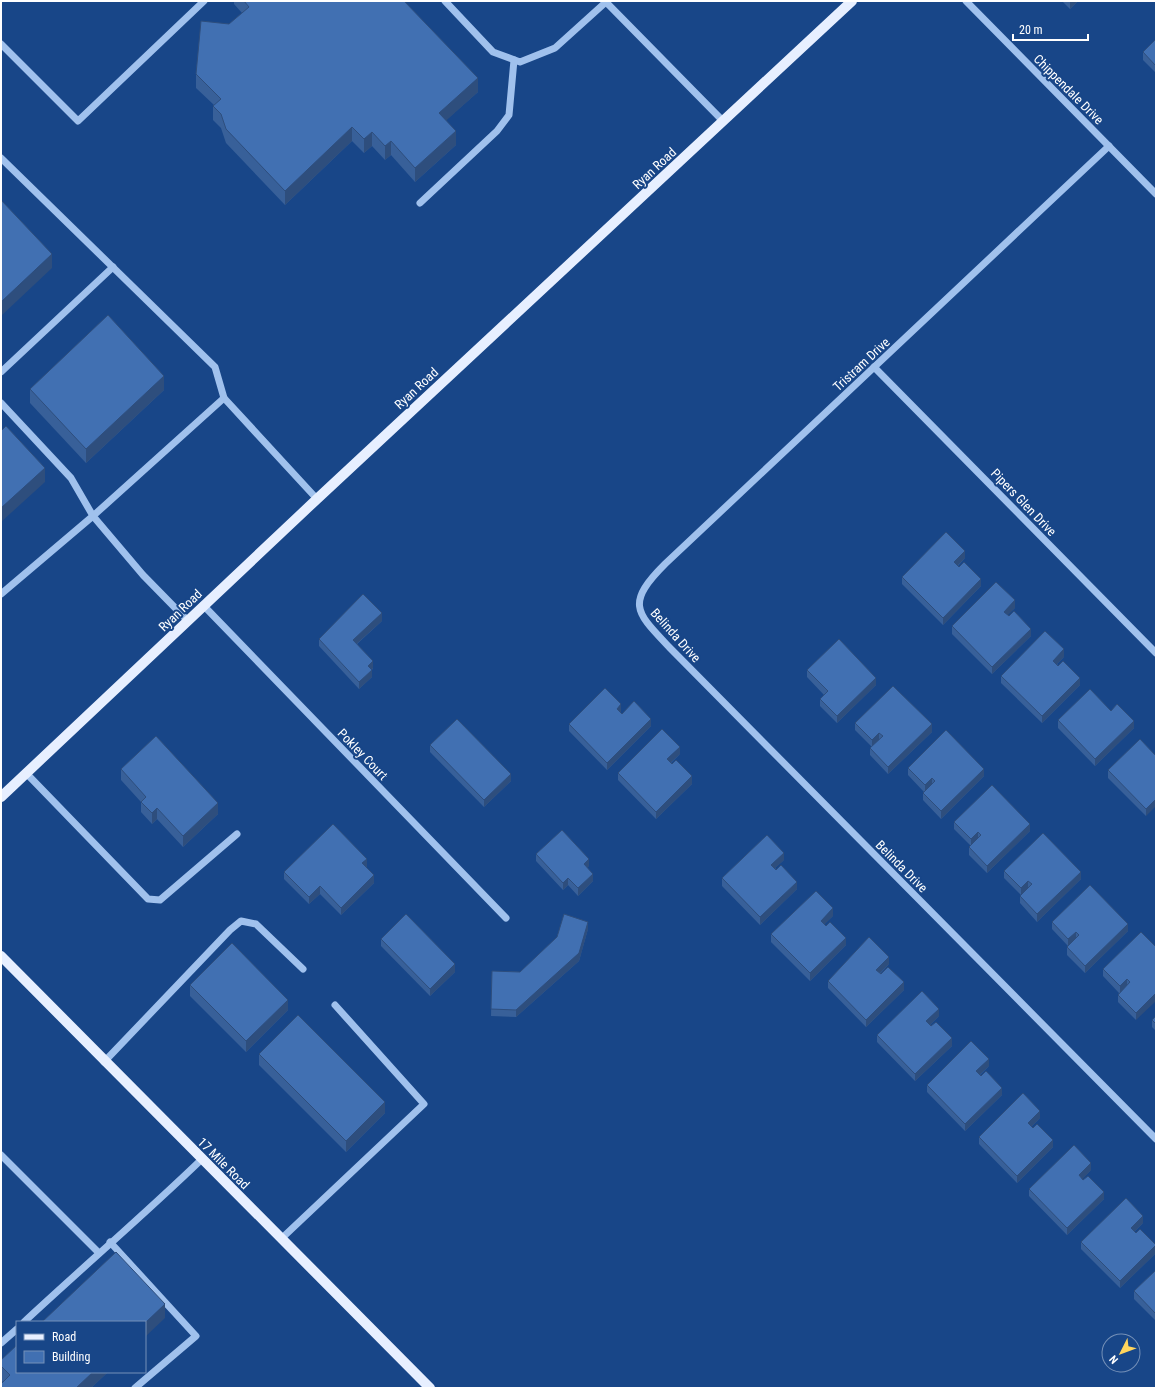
<svg xmlns="http://www.w3.org/2000/svg" width="1157" height="1389" viewBox="0 0 1157 1389" font-family="'Roboto Condensed',sans-serif">
	<style>
		.lines { fill: none; stroke-linecap: round; stroke-linejoin: round }
		.minor { stroke: #a0c1ed; stroke-width: 7 }
		.major { stroke: #e7efff; stroke-width: 10 }
		.wall { fill: #386099 }
		.shaded-wall { fill: #2e4e7d }
		.building { fill: #4170b2; stroke: #2e4e7d }
		.labels { text-anchor: middle; stroke-width: 4; stroke-linejoin: round; paint-order: stroke }
		.street-label { font-size: 13px; fill: #fff; stroke: #184688 }
	</style>
	<rect width="100%" height="100%" fill="#184688"/>
	<g class="lines">
		<g class="minor">
			<polyline points="445,1 493,52 520,62 555,48 606,2"/>
			<polyline points="605,1 723,121"/>
			<polyline points="966,1 1156,194"/>
			<polyline points="1,44 78,121 204,1"/>
			<path d="M1109 146 665 564C625 604 636 612 670 648L1156 1139"/>
			<polyline points="1,158 215,367 224,398 93,516 143,575 188,621"/>
			<polyline points="420,203 497,131 509,115 514,60"/>
			<polyline points="874,367 1156,653"/>
			<polyline points="1,372 113,267"/>
			<polyline points="224,398 317,499"/>
			<polyline points="1,403 71,478 93,516 1,594"/>
			<polyline points="203,605 506,918"/>
			<polyline points="27,774 148,899 160,900 237,834"/>
			<polyline points="104,1062 230,930 241,921 256,924 303,969"/>
			<polyline points="1,1155 99,1253"/>
			<polyline points="281,1239 424,1104 335,1005"/>
			<polyline points="110,1242 196,1336 135,1388"/>
			<path d="M24 1322C83 1267 144 1215 202 1159"/>
			<polyline points="1,1343 17,1329"/>
		</g>
		<g class="major">
			<polyline points="1,797 317,499 852,1"/>
			<polyline points="1,956 430,1388"/>
		</g>
	</g>
	<g class="wall">
		<polygon points="234,1 404,1 478,92 446,120 456,145 415,182 391,155 385,160 372,146 364,153 352,141 285,205 226,143 221,128 213,120 213,106 214,105 196,88 196,74 242,13 234,4"/>
		<polygon points="1062,1 1078,1 1070,9"/>
		<polygon points="1156,39 1156,73 1143,60 1143,52"/>
		<polygon points="30,389 164,390 86,463 30,403"/>
		<polygon points="965,558 958,566 981,586 943,625 902,584 902,577"/>
		<polygon points="1015,608 1007,615 1031,636 992,674 952,634 952,626"/>
		<polygon points="382,621 357,644 373,668 372,670 372,677 359,689 319,646 319,639"/>
		<polygon points="1064,657 1057,664 1080,685 1042,723 1001,683 1001,676"/>
		<polygon points="807,670 876,685 837,723 820,706 820,699 824,695 807,677"/>
		<polygon points="620,712 622,714 651,726 607,770 569,731 569,724 621,712"/>
		<polygon points="1058,720 1134,728 1095,766 1058,728"/>
		<polygon points="855,723 932,732 888,774 870,755 870,748 872,747 855,730"/>
		<polygon points="430,745 511,781 484,807 430,752"/>
		<polygon points="680,754 671,763 692,784 656,819 618,780 618,773"/>
		<polygon points="1156,756 1146,816 1108,778 1108,770"/>
		<polygon points="908,768 984,776 941,819 923,800 923,793 924,792 908,775"/>
		<polygon points="121,769 218,814 183,847 157,819 152,824 141,812 141,802 121,780"/>
		<polygon points="954,822 1030,831 987,873 969,855 969,847 971,846 954,829"/>
		<polygon points="536,854 589,866 587,867 593,881 578,896 568,885 563,890 536,861"/>
		<polygon points="784,860 775,868 797,889 760,925 722,886 722,878"/>
		<polygon points="367,866 366,867 374,883 341,915 320,894 309,904 284,879 284,872"/>
		<polygon points="1004,871 1081,879 1037,922 1020,903 1020,896 1021,895 1004,878"/>
		<polygon points="833,916 824,924 846,945 810,981 771,942 771,934"/>
		<polygon points="1052,922 1128,931 1085,973 1067,955 1067,947 1068,946 1052,929"/>
		<polygon points="588,929 579,961 516,1017 491,1016 492,971 520,972"/>
		<polygon points="1141,932 1136,1020 1118,1002 1118,995 1119,993 1103,976 1103,969"/>
		<polygon points="381,939 455,972 430,996 381,946"/>
		<polygon points="889,964 880,974 904,990 866,1027 828,988 828,981"/>
		<polygon points="190,985 288,1010 246,1052 190,996"/>
		<polygon points="939,1016 930,1025 952,1046 915,1081 877,1042 877,1035"/>
		<polygon points="1156,1016 1156,1031 1152,1027 1152,1020"/>
		<polygon points="259,1054 385,1113 346,1152 259,1065"/>
		<polygon points="989,1066 980,1075 1002,1095 965,1131 927,1092 927,1085"/>
		<polygon points="1040,1118 1031,1127 1053,1147 1017,1183 979,1144 979,1137"/>
		<polygon points="1091,1170 1082,1179 1104,1199 1067,1235 1029,1196 1029,1189"/>
		<polygon points="1143,1223 1134,1232 1156,1245 1156,1253 1120,1288 1081,1249 1081,1242"/>
		<polygon points="1156,1270 1156,1321 1134,1299 1134,1291"/>
		<polygon points="1,1360 17,1372 108,1372 91,1388 1,1388 3,1382 1,1380"/>
	</g>
	<g class="shaded-wall">
		<polygon points="1070,1 1078,1 1070,9"/>
		<polygon points="478,78 478,92 439,127 439,113"/>
		<polygon points="352,127 352,141 285,205 285,191"/>
		<polygon points="456,131 456,145 415,182 415,168"/>
		<polygon points="372,132 372,146 364,153 364,139"/>
		<polygon points="391,141 391,155 385,160 385,146"/>
		<polygon points="52,254 52,268 1,316 1,302"/>
		<polygon points="164,376 164,390 86,463 86,449"/>
		<polygon points="45,468 45,482 1,522 1,508"/>
		<polygon points="965,551 965,558 954,569 954,562"/>
		<polygon points="981,579 981,586 943,625 943,618"/>
		<polygon points="1015,600 1015,608 1004,619 1004,612"/>
		<polygon points="382,613 382,621 353,647 353,640"/>
		<polygon points="1031,629 1031,636 992,674 992,667"/>
		<polygon points="1064,649 1064,657 1053,668 1053,661"/>
		<polygon points="373,661 373,668 368,673 368,666"/>
		<polygon points="372,670 372,677 359,689 359,682"/>
		<polygon points="876,678 876,685 837,723 837,716"/>
		<polygon points="1080,678 1080,685 1042,723 1042,716"/>
		<polygon points="621,704 621,712 617,716 617,709"/>
		<polygon points="651,719 651,726 607,770 607,763"/>
		<polygon points="1134,721 1134,728 1095,766 1095,759"/>
		<polygon points="932,724 932,732 888,774 888,767"/>
		<polygon points="879,733 879,740 872,747 872,740"/>
		<polygon points="680,747 680,754 667,766 667,759"/>
		<polygon points="984,769 984,776 941,819 941,811"/>
		<polygon points="511,774 511,781 484,807 484,800"/>
		<polygon points="692,776 692,784 656,819 656,812"/>
		<polygon points="932,778 932,785 925,792 925,785"/>
		<polygon points="1156,799 1156,806 1146,816 1146,809"/>
		<polygon points="218,803 218,814 183,847 183,836"/>
		<polygon points="157,808 157,819 152,824 152,813"/>
		<polygon points="1030,824 1030,831 987,873 987,866"/>
		<polygon points="978,832 978,839 971,846 971,839"/>
		<polygon points="784,853 784,860 771,872 771,865"/>
		<polygon points="367,859 367,866 362,871 362,863"/>
		<polygon points="589,859 589,866 584,871 584,864"/>
		<polygon points="1081,872 1081,879 1037,922 1037,914"/>
		<polygon points="593,874 593,881 578,896 578,888"/>
		<polygon points="374,875 374,883 341,915 341,908"/>
		<polygon points="568,878 568,885 563,890 563,883"/>
		<polygon points="1028,881 1028,888 1021,895 1021,888"/>
		<polygon points="797,882 797,889 760,925 760,917"/>
		<polygon points="320,886 320,894 309,904 309,897"/>
		<polygon points="833,908 833,916 821,928 821,921"/>
		<polygon points="588,922 588,929 579,961 516,1017 516,1010"/>
		<polygon points="1128,924 1128,931 1085,973 1085,966"/>
		<polygon points="1076,932 1076,939 1068,947 1068,939"/>
		<polygon points="846,938 846,945 810,981 810,973"/>
		<polygon points="889,957 889,964 876,977 876,970"/>
		<polygon points="455,964 455,972 430,996 430,989"/>
		<polygon points="1127,979 1127,986 1120,994 1120,986"/>
		<polygon points="904,982 904,990 866,1027 866,1020"/>
		<polygon points="1156,993 1156,1001 1136,1020 1136,1013"/>
		<polygon points="288,1000 288,1010 246,1052 246,1041"/>
		<polygon points="939,1009 939,1016 926,1029 926,1021"/>
		<polygon points="952,1038 952,1046 915,1081 915,1074"/>
		<polygon points="989,1059 989,1066 976,1078 976,1071"/>
		<polygon points="1002,1088 1002,1095 965,1131 965,1124"/>
		<polygon points="385,1102 385,1113 346,1152 346,1141"/>
		<polygon points="1040,1111 1040,1118 1028,1130 1028,1123"/>
		<polygon points="1053,1140 1053,1147 1017,1183 1017,1176"/>
		<polygon points="1091,1163 1091,1170 1079,1183 1079,1175"/>
		<polygon points="1104,1192 1104,1199 1067,1235 1067,1228"/>
		<polygon points="1143,1216 1143,1223 1131,1235 1131,1228"/>
		<polygon points="1156,1245 1156,1253 1120,1288 1120,1281"/>
		<polygon points="165,1304 165,1318 145,1337 145,1323"/>
		<polygon points="93,1372 108,1372 91,1388 76,1388"/>
	</g>
	<g class="building">
		<polygon points="244,1 404,1 478,78 439,113 456,131 415,168 391,141 385,146 372,132 364,139 352,127 285,191 226,129 221,114 213,106 221,99 196,74 201,21 229,24 249,7"/>
		<polygon points="1156,39 1156,66 1143,52"/>
		<polygon points="1,200 52,254 1,302"/>
		<polygon points="108,315 164,376 86,449 30,389"/>
		<polygon points="6,426 45,468 1,508 1,431"/>
		<polygon points="946,532 965,551 954,562 959,567 964,562 981,579 943,618 902,577"/>
		<polygon points="996,582 1015,600 1004,612 1009,616 1014,611 1031,629 992,667 952,626"/>
		<polygon points="363,594 382,613 353,640 373,661 368,666 372,670 359,682 319,639"/>
		<polygon points="1045,631 1064,649 1053,661 1058,666 1063,661 1080,678 1042,716 1001,676"/>
		<polygon points="839,639 876,678 837,716 820,699 828,691 807,670"/>
		<polygon points="893,686 932,724 888,767 870,748 883,736 879,733 872,740 855,723"/>
		<polygon points="605,688 621,704 617,709 622,714 634,701 651,719 607,763 569,724"/>
		<polygon points="1090,689 1111,711 1117,704 1134,721 1095,759 1058,720"/>
		<polygon points="457,719 511,774 484,800 430,745"/>
		<polygon points="662,729 680,747 667,759 672,764 676,760 692,776 656,812 618,773"/>
		<polygon points="946,730 984,769 941,811 923,793 935,781 932,778 925,785 908,768"/>
		<polygon points="156,736 218,803 183,836 157,808 152,813 141,802 146,797 121,769"/>
		<polygon points="1140,739 1156,756 1156,799 1146,809 1108,770"/>
		<polygon points="992,785 1030,824 987,866 969,847 981,835 978,832 971,839 954,822"/>
		<polygon points="333,824 367,859 362,863 374,875 341,908 320,886 309,897 284,872"/>
		<polygon points="562,830 589,859 584,864 593,874 578,888 568,878 563,883 536,854"/>
		<polygon points="1043,833 1081,872 1037,914 1020,896 1032,884 1028,881 1021,888 1004,871"/>
		<polygon points="767,835 784,853 771,865 776,870 781,865 797,882 760,917 722,878"/>
		<polygon points="1090,885 1128,924 1085,966 1067,947 1079,935 1076,932 1068,939 1052,922"/>
		<polygon points="816,891 833,908 821,921 826,926 830,922 846,938 810,973 771,934"/>
		<polygon points="406,914 455,964 430,989 381,939"/>
		<polygon points="564,914 588,922 579,953 516,1010 491,1009 492,971 520,972 557,937"/>
		<polygon points="1141,932 1156,947 1156,993 1136,1013 1118,995 1130,982 1127,979 1120,986 1103,969"/>
		<polygon points="869,937 889,957 876,970 881,974 888,967 904,982 866,1020 828,981"/>
		<polygon points="232,943 288,1000 246,1041 190,985"/>
		<polygon points="922,991 939,1009 926,1021 931,1026 936,1022 952,1038 915,1074 877,1035"/>
		<polygon points="298,1015 385,1102 346,1141 259,1054"/>
		<polygon points="1156,1016 1156,1024 1152,1020"/>
		<polygon points="971,1041 989,1059 976,1071 981,1076 986,1071 1002,1088 965,1124 927,1085"/>
		<polygon points="1023,1093 1040,1111 1028,1123 1033,1128 1037,1124 1053,1140 1017,1176 979,1137"/>
		<polygon points="1074,1145 1091,1163 1079,1175 1083,1180 1088,1176 1104,1192 1067,1228 1029,1189"/>
		<polygon points="1126,1198 1143,1216 1131,1228 1136,1233 1140,1229 1156,1245 1120,1281 1081,1242"/>
		<polygon points="116,1252 165,1304 145,1323 145,1322 42,1322"/>
		<polygon points="1156,1270 1156,1314 1134,1291"/>
		<polygon points="17,1345 17,1372 93,1372 76,1388 1,1388 1,1384 10,1375 1,1366 1,1360"/>
	</g>
	<g class="labels">
		<g class="street-label">
			<text transform="translate(1069 89) rotate(45)" y="5">Chippendale Drive</text>
			<text transform="translate(654 168) rotate(-43)" y="5">Ryan Road</text>
			<text transform="translate(861 364) rotate(-43)" y="5">Tristram Drive</text>
			<text transform="translate(416 388) rotate(-43)" y="5">Ryan Road</text>
			<text transform="translate(1024 502) rotate(46)" y="5">Pipers Glen Drive</text>
			<text transform="translate(180 610) rotate(-44)" y="5">Ryan Road</text>
			<text transform="translate(676 635) rotate(48)" y="5">Belinda Drive</text>
			<text transform="translate(363 754) rotate(46)" y="5">Pokley Court</text>
			<text transform="translate(902 866) rotate(45)" y="5">Belinda Drive</text>
			<text transform="translate(224 1163) rotate(45)" y="5">17 Mile Road</text>
		</g>
	</g>
	<rect width="1157" height="1389" fill="none" stroke="#ffffff" stroke-width="4"/>
	<rect x="16" y="1321" width="130" height="52" fill="#184688" stroke="#7490b8"/>
	<rect x="24" y="1334" width="20" height="6" fill="#e7efff" stroke="#7490b8"/>
	<text x="52" y="1341" font-size="12" fill="#ffffff">Road</text>
	<rect x="24" y="1351" width="20" height="12" fill="#4170b2" stroke="#7490b8"/>
	<text x="52" y="1361" font-size="12" fill="#ffffff">Building</text>
	<g transform="translate(1121 1353) rotate(228)"><circle r="19" fill="#184688" stroke="#7490b8"/>
	<path d="M0-3L7 15L0 10L-7 15Z" fill="#ffd55d"/>
	<text y="-6" font-size="11" font-weight="bold" text-anchor="middle" fill="#ffffff">N</text>
	</g>
	<path d="M1013 34v6h75v-6" fill="none" stroke="#ffffff" stroke-width="2"/>
	<text x="1019" y="34" font-size="12" fill="#ffffff" stroke="#184688" stroke-width="3" paint-order="stroke">20 m</text>
</svg>
